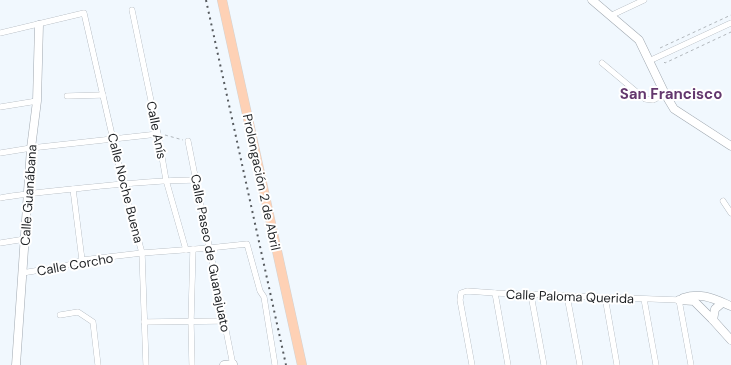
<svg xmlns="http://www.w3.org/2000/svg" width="731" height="365" viewBox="0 0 731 365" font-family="'DM Sans',sans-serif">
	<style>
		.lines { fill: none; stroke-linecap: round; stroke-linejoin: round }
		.street-casing { stroke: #a0a8b0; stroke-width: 6 }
		.secondary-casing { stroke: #a0a8b0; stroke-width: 9 }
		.primary-casing { stroke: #d2d3d3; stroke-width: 10 }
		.path { stroke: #b1b7bc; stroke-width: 1; stroke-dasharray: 3 3; stroke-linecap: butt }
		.street { stroke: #fff; stroke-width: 5.5 }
		.secondary { stroke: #fff; stroke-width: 8 }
		.primary { stroke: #fed1b5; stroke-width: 9 }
		.rail { stroke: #575b5f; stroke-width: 2; stroke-dasharray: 2 4; stroke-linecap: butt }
		.labels { text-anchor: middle; stroke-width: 4; stroke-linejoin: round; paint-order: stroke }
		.street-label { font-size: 13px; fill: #1f2225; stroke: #fff }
		.quarter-label { font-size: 15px; font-weight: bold; fill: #64386e; stroke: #fff }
	</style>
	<rect width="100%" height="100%" fill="#f1f8fe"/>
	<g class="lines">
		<defs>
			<g id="street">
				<polyline points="132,10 158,134 166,180 186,250"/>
				<polyline points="610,16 644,0"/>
				<polyline points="0,33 84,13 123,183 142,253 146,365"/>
				<polyline points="649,61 731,23"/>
				<polyline points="602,63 645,99 653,100 665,94"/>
				<polyline points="67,96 103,95"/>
				<polyline points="0,107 37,101"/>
				<polyline points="188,141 233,365"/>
				<polyline points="0,153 31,148 158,134"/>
				<polyline points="73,189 82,260"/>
				<path d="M0 198C27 193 55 191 82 188 120 184 158 180 196 180"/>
				<polyline points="723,201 731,213"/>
				<polyline points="0,243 25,239"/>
				<polyline points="22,273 65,266 82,260 142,253 209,248 247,244 260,291 264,297 275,365"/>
				<polyline points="495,293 508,365"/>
				<polyline points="531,295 544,365"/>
				<polyline points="567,296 580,365"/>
				<polyline points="605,297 617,365"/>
				<polyline points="644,299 656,365"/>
				<polyline points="60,315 78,312 93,322 98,365"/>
				<polyline points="144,322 224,321"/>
				<polyline points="192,365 191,322 193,249"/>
				<polyline points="472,365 460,300 461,293 467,291 495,293 679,300 691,365"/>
			</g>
			<g id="secondary">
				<polyline points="592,0 639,40 665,94 674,109 731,146"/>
				<path d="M683 298C702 292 714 299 731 306"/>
				<polyline points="679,300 694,301 713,320 731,340"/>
				<polyline points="713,320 715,309 722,303"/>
				<polyline points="16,365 31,148 37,101 39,25"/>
				<polyline points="224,365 233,364"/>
			</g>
			<polyline id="primary" points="222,0 302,365"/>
		</defs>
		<use href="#street" class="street-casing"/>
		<use href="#secondary" class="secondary-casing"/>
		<use href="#primary" class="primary-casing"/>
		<g class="path">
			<polyline points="660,48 731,15"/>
			<polyline points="664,62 665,63 731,32"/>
			<polyline points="165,135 183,140"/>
		</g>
		<use href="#street" class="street"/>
		<use href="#secondary" class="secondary"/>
		<use href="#primary" class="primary"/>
		<polyline class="rail" points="206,0 286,365"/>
	</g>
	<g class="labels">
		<g class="street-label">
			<text transform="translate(157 130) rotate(79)" y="5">Calle Anís</text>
			<text transform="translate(262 182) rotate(78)" y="5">Prolongación 2 de Abril</text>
			<text transform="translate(126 188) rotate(76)" y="5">Calle Noche Buena</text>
			<text transform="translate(28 195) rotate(-86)" y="5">Calle Guanábana</text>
			<text transform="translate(211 253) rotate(79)" y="5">Calle Paseo de Guanajuato</text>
			<text transform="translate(75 264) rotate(-10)" y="5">Calle Corcho</text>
			<text transform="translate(570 296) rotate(2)" y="5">Calle Paloma Querida</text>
		</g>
		<g class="quarter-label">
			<text x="671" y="99">San Francisco</text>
		</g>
	</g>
</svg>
